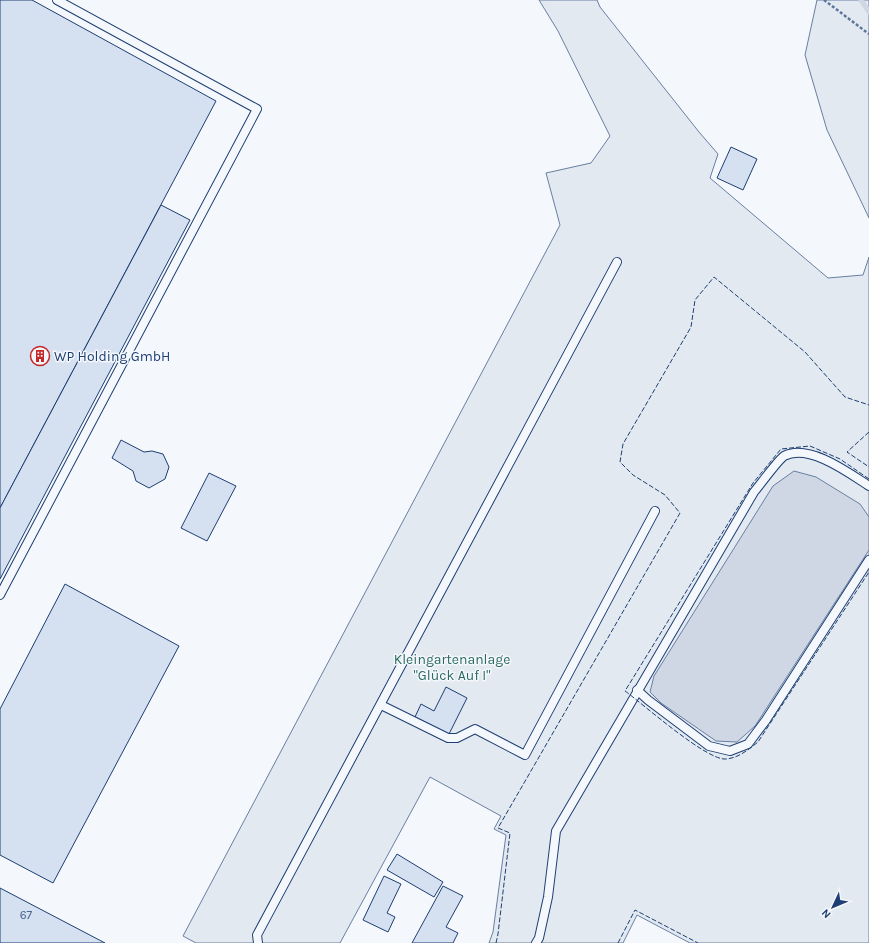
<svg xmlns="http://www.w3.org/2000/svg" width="869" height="943" viewBox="0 0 869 943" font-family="Karla,sans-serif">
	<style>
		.green { fill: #e3e9f0; stroke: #687fa3 }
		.water { fill: #cfd7e4; stroke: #687fa3 }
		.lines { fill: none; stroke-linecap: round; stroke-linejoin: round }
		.stream { stroke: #cfd7e4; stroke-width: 5 }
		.building { fill: #d5e0f0; stroke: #1d3f73 }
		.service-casing { stroke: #1d3f73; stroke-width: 10 }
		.path { stroke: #5e769c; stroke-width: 2.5; stroke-dasharray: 3 2; stroke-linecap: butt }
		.service { stroke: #f4f7fb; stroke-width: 8 }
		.fence { stroke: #1d3f73; stroke-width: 1; stroke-dasharray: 5 2; stroke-linecap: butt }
		.labels { text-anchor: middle; stroke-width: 3; stroke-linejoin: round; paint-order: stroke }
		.number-label { font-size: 12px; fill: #4b6792 }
		.poi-label { font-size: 14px; fill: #1d3f73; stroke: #f4f7fb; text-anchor: start }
		.park-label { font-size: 14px; fill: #2c6c60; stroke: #f4f7fb }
	</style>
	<rect width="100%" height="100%" fill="#f4f7fb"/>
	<g class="green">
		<polygon points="539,0 597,0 600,7 699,132 718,154 710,178 828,278 863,275 869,257 869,943 690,943 637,915 623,943 489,943 493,932 506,835 494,829 501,816 430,777 340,943 196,943 183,936 560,225 546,173 591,163 610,136 558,31"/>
		<polygon points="817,0 869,0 869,218 827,130 805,55"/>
	</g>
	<polygon class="water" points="794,471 816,477 860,504 869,517 869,550 755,726 737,742 716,741 661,703 650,692 654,676 773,486"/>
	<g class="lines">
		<polyline class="stream" points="861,0 869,12"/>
	</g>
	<g class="building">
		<polygon points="0,0 32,0 216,101 0,508"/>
		<polygon points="731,147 757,159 743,190 717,178"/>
		<polygon points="161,205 190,220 0,579 0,508"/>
		<polygon points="121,440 144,452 152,451 163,454 169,467 165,479 149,488 136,481 133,471 112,458"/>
		<polygon points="209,473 236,486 207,541 181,528"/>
		<polygon points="65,584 179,646 53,883 0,855 0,709"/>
		<polygon points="446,687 467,698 449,734 415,717 421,704 434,711"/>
		<polygon points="397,854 443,882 434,897 387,870"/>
		<polygon points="384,876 401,884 387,913 395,917 388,932 363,920"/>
		<polygon points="443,886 463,896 446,927 458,933 453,943 412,943"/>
		<polygon points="0,888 105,943 0,943"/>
	</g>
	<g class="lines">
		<defs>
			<g id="service">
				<polyline points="0,595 257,109 57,0"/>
				<polyline points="637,690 648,700 709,746 730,751 748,744 766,720 869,560"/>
				<polyline points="381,705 448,738 457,738 475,729 525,755 655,511"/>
				<polyline points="258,943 257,935 617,262"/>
				<path d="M536 943 539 938 548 897 556 831 754 492C760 485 778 460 784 456 809 443 849 473 869 486"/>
			</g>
		</defs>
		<use href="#service" class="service-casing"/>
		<polyline class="path" points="824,0 869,34"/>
		<use href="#service" class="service"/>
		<g class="fence">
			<polyline points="869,432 847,452 869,467"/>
			<path d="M869 479 840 459 810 446 781 449 753 483 625 691C643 704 707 761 726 759 739 758 749 749 758 742L869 572"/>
			<polyline points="496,943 498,934 510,833 498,828 680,513 665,495 633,475 620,462 623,444 691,327 695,300 714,277 805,352 845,397 869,405"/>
			<polyline points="618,943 635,910 698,943"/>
		</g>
	</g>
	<defs>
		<symbol id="building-ring" viewBox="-11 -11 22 22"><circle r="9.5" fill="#f4f7fb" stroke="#c62828" stroke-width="1.5"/><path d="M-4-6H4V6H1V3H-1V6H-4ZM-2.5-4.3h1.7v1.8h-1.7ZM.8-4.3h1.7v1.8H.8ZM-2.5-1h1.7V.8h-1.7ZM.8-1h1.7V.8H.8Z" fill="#c62828"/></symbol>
	</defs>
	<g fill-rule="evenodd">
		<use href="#building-ring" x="29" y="345" width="22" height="22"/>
	</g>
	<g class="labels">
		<g class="number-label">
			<text x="26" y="919">67</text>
		</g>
		<g class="poi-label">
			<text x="54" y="361">WP Holding GmbH</text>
		</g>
		<g class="park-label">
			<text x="452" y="664">Kleingartenanlage<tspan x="452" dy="16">"Glück Auf I"</tspan></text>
		</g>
	</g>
	<g transform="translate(833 907) rotate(226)" stroke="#f4f7fb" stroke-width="3" paint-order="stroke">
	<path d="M0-3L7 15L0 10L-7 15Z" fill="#1d3f73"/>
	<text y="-6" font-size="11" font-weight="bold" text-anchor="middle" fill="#1d3f73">N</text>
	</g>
</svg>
